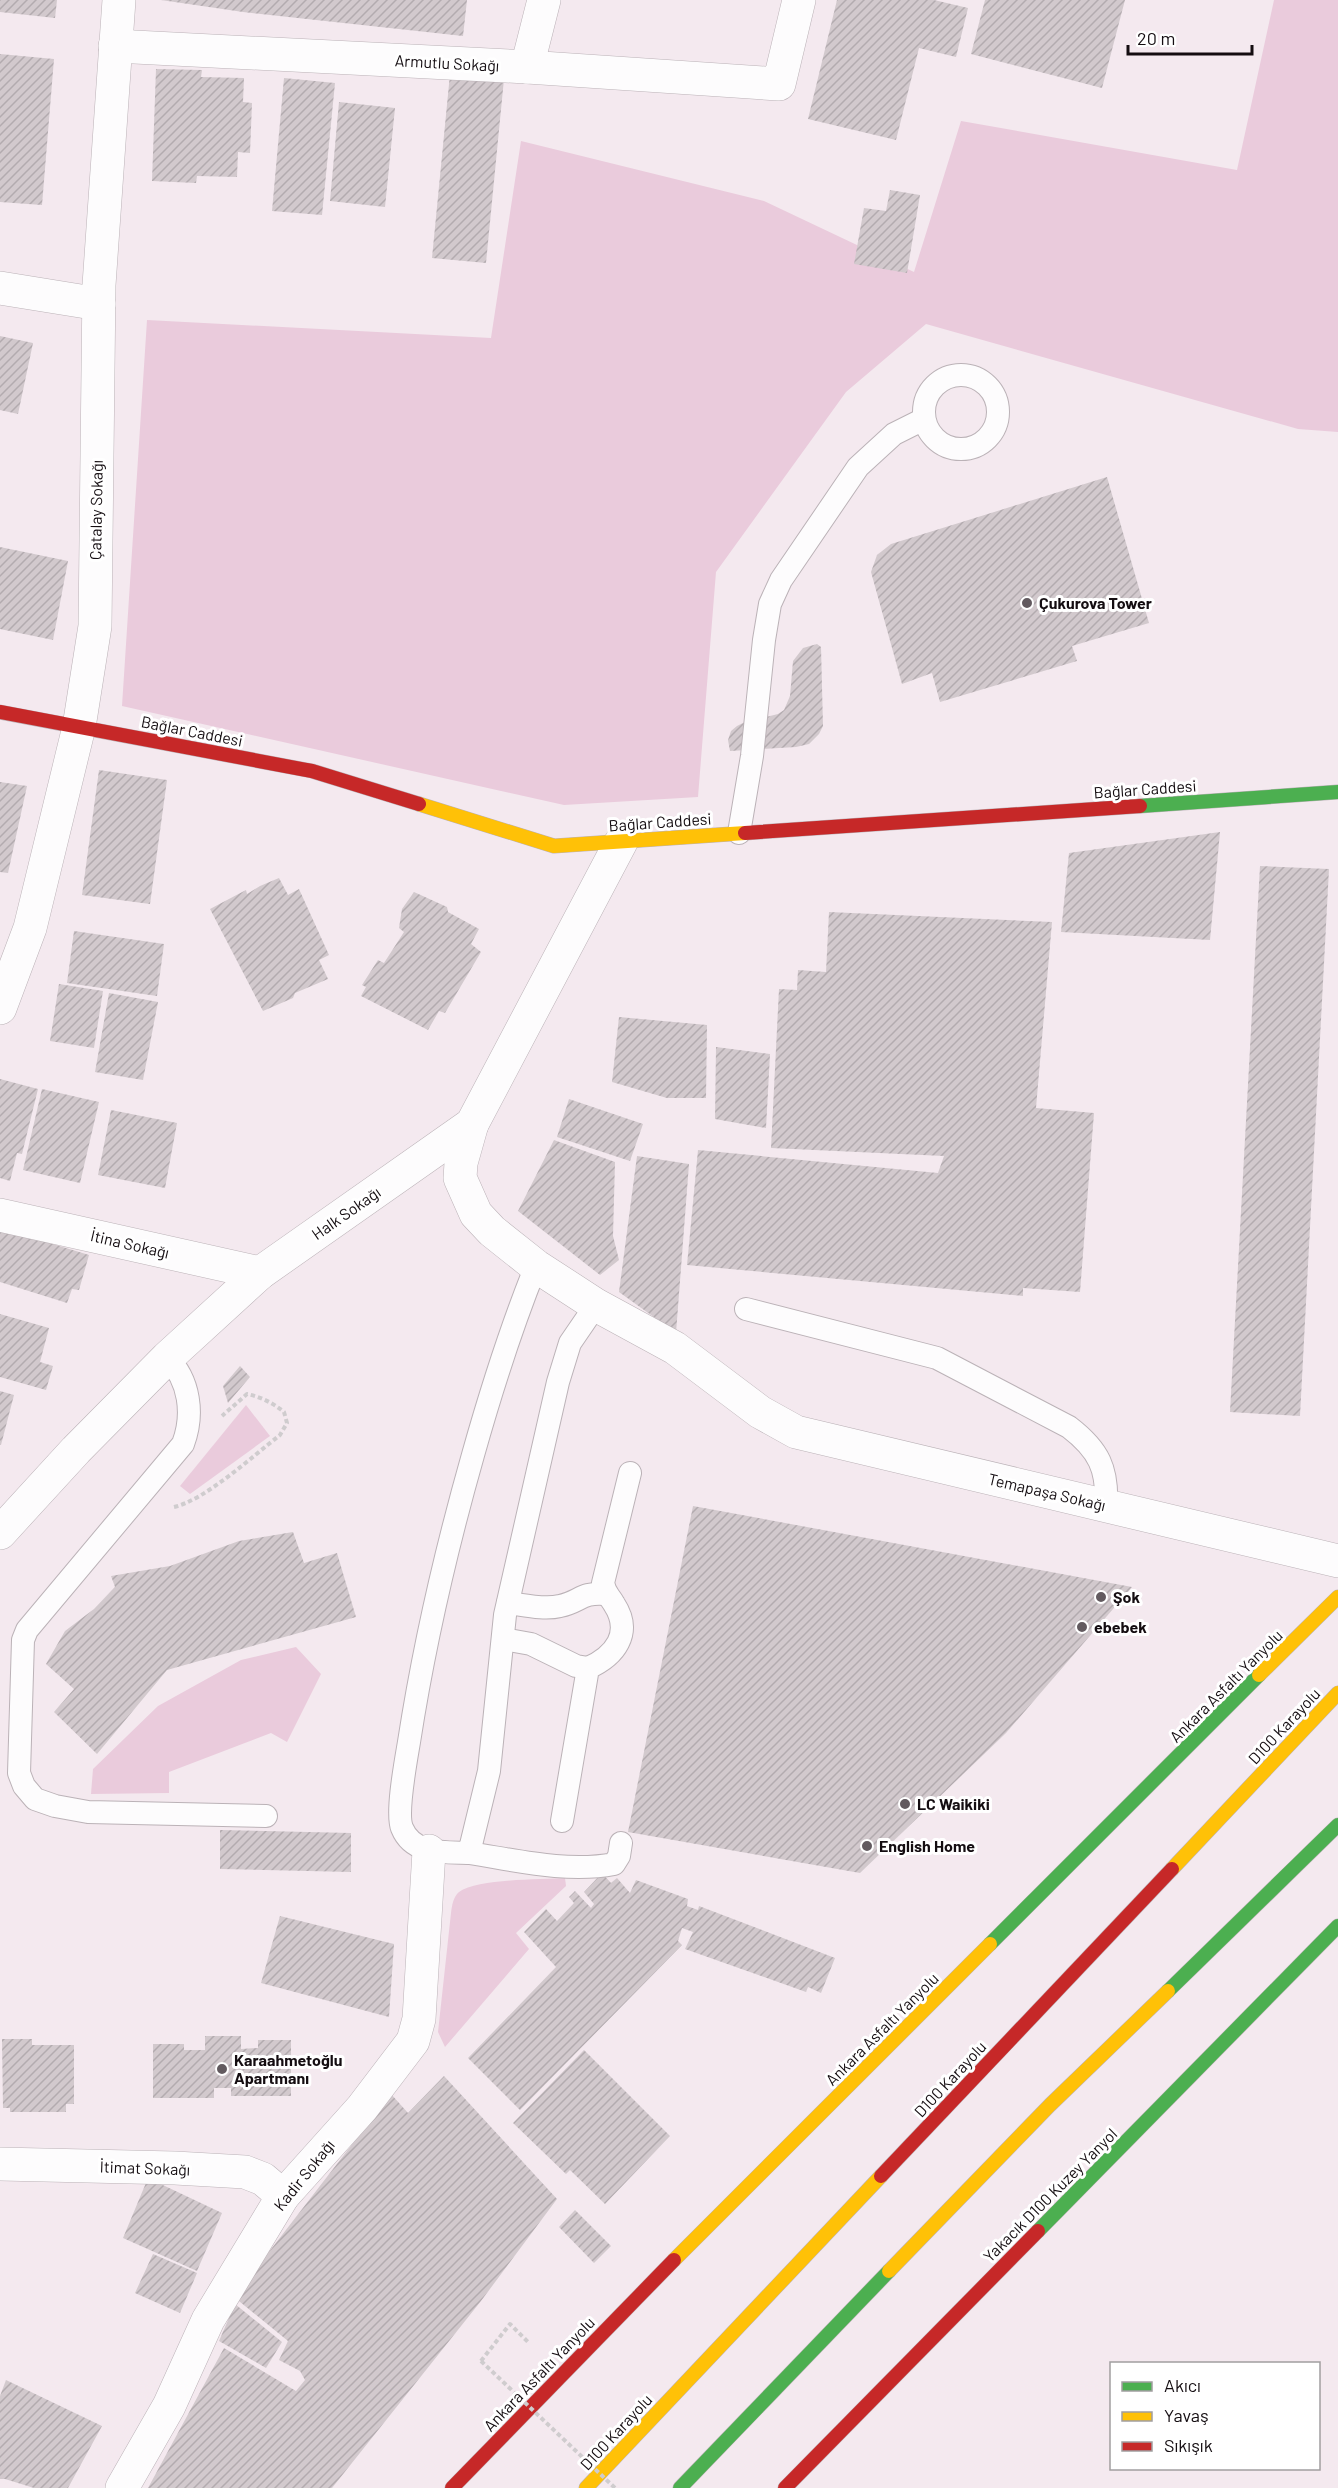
<svg xmlns="http://www.w3.org/2000/svg" width="1338" height="2488" viewBox="0 0 1338 2488" font-family="Barlow,sans-serif">
	<style>
		.grass { fill: #eacbdc }
		.building { fill: url(#building-hatch) }
		.lines { fill: none; stroke-linecap: round; stroke-linejoin: round }
		.lane-casing { stroke: #bbb2b7; stroke-width: 24 }
		.street-casing { stroke: #bbb2b7; stroke-width: 34 }
		.fast-casing { stroke: #bbb2b7; stroke-width: 15 }
		.slow-casing { stroke: #bbb2b7; stroke-width: 15 }
		.jam-casing { stroke: #bbb2b7; stroke-width: 15 }
		.path { stroke: #cfccce; stroke-width: 4; stroke-dasharray: 4.5 3; stroke-linecap: butt }
		.lane { stroke: #fdfcfd; stroke-width: 22 }
		.street { stroke: #fdfcfd; stroke-width: 33 }
		.fast { stroke: #4caf50; stroke-width: 14 }
		.slow { stroke: #ffc107; stroke-width: 14 }
		.jam { stroke: #c62828; stroke-width: 14 }
		.path-bridge { stroke: #cfccce; stroke-width: 4; stroke-dasharray: 4.5 3; stroke-linecap: butt }
		.poi-dot { fill: #625a5f; stroke: #fff; stroke-width: 2 }
		.labels { text-anchor: middle; stroke-width: 6; stroke-linejoin: round; paint-order: stroke }
		.street-label { font-size: 16px; fill: #140d11; stroke: #fff }
		.poi-label { font-size: 16px; font-weight: bold; fill: #140d11; stroke: #fff; text-anchor: start }
	</style>
	<defs>
		<pattern id="building-hatch" width="6" height="6" patternUnits="userSpaceOnUse" patternTransform="scale(1.5)"><rect width="6" height="6" fill="#d2c9cd"/><path d="M-1 1l2-2M0 6l6-6M5 7l2-2" fill="none" stroke="#b3abaf"/></pattern>
	</defs>
	<rect width="100%" height="100%" fill="#f4e9ef"/>
	<g class="grass">
		<polygon points="1274,0 1338,0 1338,432 1298,429 926,324 846,392 716,572 698,797 564,805 122,706 147,320 491,338 521,141 764,201 914,272 961,121 1237,170"/>
		<polygon points="246,1405 270,1436 190,1494 180,1486"/>
		<polygon points="296,1647 321,1674 287,1742 271,1733 169,1772 169,1793 91,1794 93,1769 158,1706 241,1660"/>
		<path d="M565 1878 566 1886 516 1933 529 1949 445 2047 438 2032 451 1913C452 1906 453 1897 459 1892 478 1878 541 1880 565 1878Z"/>
	</g>
	<g class="building">
		<polygon points="0,0 57,0 55,18 0,12"/>
		<polygon points="161,0 467,0 463,36 243,12"/>
		<polygon points="837,0 934,0 968,8 956,57 919,48 896,140 808,119"/>
		<polygon points="985,0 1125,0 1102,88 971,54"/>
		<polygon points="0,54 54,59 42,205 0,202"/>
		<polygon points="156,69 202,70 201,77 244,78 243,102 252,103 250,153 238,152 237,177 197,176 196,183 152,181"/>
		<polygon points="450,74 504,79 486,263 432,258"/>
		<polygon points="284,78 335,83 322,215 272,211"/>
		<polygon points="339,102 395,108 385,207 330,201"/>
		<polygon points="890,190 920,195 907,273 854,264 864,208 886,211"/>
		<polygon points="0,336 33,343 18,414 0,410"/>
		<polygon points="1107,477 1149,623 1072,646 1077,661 940,702 932,673 902,684 871,572 877,555 891,544"/>
		<polygon points="0,547 68,561 53,640 0,629"/>
		<polygon points="817,644 821,647 823,726 819,734 809,744 796,747 730,751 728,740 731,731 737,726 745,722 778,714 784,710 790,696 793,661 803,648"/>
		<polygon points="99,770 167,780 150,904 82,895"/>
		<polygon points="0,782 27,786 8,873 0,872"/>
		<polygon points="1220,832 1210,940 1061,932 1069,853"/>
		<polygon points="1260,866 1329,869 1300,1416 1230,1412"/>
		<polygon points="279,878 288,895 299,889 329,955 319,960 328,979 295,993 293,998 263,1011 210,909 246,890 247,894 260,886"/>
		<polygon points="414,892 447,907 448,912 479,929 471,944 481,952 445,1013 439,1011 428,1030 361,996 366,987 362,985 378,960 384,963 404,932 399,928 402,909"/>
		<polygon points="829,912 1052,922 1036,1108 1094,1113 1080,1292 1023,1288 1023,1296 687,1265 698,1150 938,1173 944,1156 771,1148 779,989 797,990 798,970 826,972"/>
		<polygon points="74,931 164,944 157,996 67,983"/>
		<polygon points="59,984 103,991 94,1048 50,1041"/>
		<polygon points="109,993 158,1002 143,1080 95,1072"/>
		<polygon points="619,1017 707,1025 706,1098 667,1098 612,1082"/>
		<polygon points="716,1047 770,1054 766,1128 715,1119"/>
		<polygon points="0,1079 38,1089 22,1154 17,1153 10,1181 0,1178"/>
		<polygon points="42,1089 99,1102 80,1183 23,1170"/>
		<polygon points="569,1099 643,1124 630,1161 557,1137"/>
		<polygon points="111,1110 177,1123 165,1188 98,1175"/>
		<polygon points="554,1140 615,1162 613,1236 619,1260 600,1275 518,1211"/>
		<polygon points="637,1156 689,1164 676,1333 619,1292"/>
		<polygon points="0,1228 89,1255 79,1290 72,1289 67,1303 0,1282"/>
		<polygon points="0,1314 49,1328 40,1362 53,1366 46,1390 0,1377"/>
		<polygon points="240,1366 250,1377 228,1403 223,1386"/>
		<polygon points="0,1391 14,1395 1,1445 0,1445"/>
		<polygon points="693,1506 1132,1587 1006,1733 860,1873 628,1832"/>
		<polygon points="293,1532 304,1563 337,1553 356,1617 167,1670 97,1754 54,1712 74,1689 46,1664 65,1631 94,1609 115,1587 111,1576 170,1566 239,1541"/>
		<polygon points="220,1830 351,1833 351,1872 220,1869"/>
		<polygon points="602,1873 611,1883 617,1878 630,1893 636,1880 688,1899 687,1906 698,1910 699,1906 835,1958 821,1993 808,1987 806,1992 685,1949 693,1932 682,1928 678,1941 682,1945 520,2110 468,2058 556,1967 524,1932 546,1909 557,1921 574,1903 569,1897 575,1891 591,1908 594,1904 584,1892"/>
		<polygon points="280,1916 394,1944 389,2017 261,1983"/>
		<polygon points="205,2036 241,2036 241,2049 258,2048 258,2040 291,2040 291,2096 231,2096 231,2088 214,2088 214,2098 153,2098 153,2044 184,2044 184,2050 205,2050"/>
		<polygon points="2,2039 32,2039 32,2045 74,2045 74,2104 66,2104 66,2112 10,2112 10,2108 3,2108"/>
		<polygon points="584,2050 670,2136 605,2204 570,2170 566,2174 513,2123"/>
		<polygon points="444,2076 557,2199 481,2301 332,2488 148,2488 224,2348 296,2391 305,2380 300,2371 279,2360 288,2341 234,2297 391,2094 408,2113"/>
		<polygon points="148,2178 222,2213 197,2271 123,2238"/>
		<polygon points="575,2210 611,2246 594,2263 559,2227"/>
		<polygon points="153,2254 197,2273 180,2313 135,2293"/>
		<polygon points="235,2304 282,2342 266,2368 219,2341"/>
		<polygon points="6,2380 102,2426 68,2488 34,2488 5,2479 0,2479 0,2396"/>
	</g>
	<g class="lines">
		<defs>
			<g id="lane">
				<circle cx="961" cy="412" r="37"/>
				<polyline points="739,833 752,756 764,640 770,604 781,580 858,467 894,434 924,419"/>
				<path d="M536 1266C511 1328 491 1391 473 1455 446 1550 424 1645 409 1742 406 1760 396 1813 402 1828 413 1855 444 1852 469 1853L489 1771 505 1615 558 1382 570 1343 596 1305"/>
				<path d="M746 1309 937 1358 1069 1427C1099 1450 1108 1469 1106 1506"/>
				<path d="M167 1358C190 1380 194 1415 183 1444L27 1630 23 1640 19 1773 24 1786 35 1799 55 1806 88 1812 266 1816"/>
				<path d="M508 1603C524 1605 544 1610 560 1606 580 1602 581 1592 605 1594"/>
				<polyline points="503,1639 531,1644 576,1666 588,1668"/>
				<path d="M562 1821 588 1668C615 1656 633 1633 614 1604 609 1595 605 1594 603 1583L630 1473"/>
				<path d="M469 1853C515 1860 567 1873 614 1864L619 1856 621 1843"/>
			</g>
			<g id="street">
				<polyline points="115,46 527,67 779,84 799,0"/>
				<polyline points="527,67 544,0"/>
				<polyline points="0,288 99,304"/>
				<polyline points="0,1008 30,928 79,727 95,626 99,285 119,0"/>
				<polyline points="472,1124 461,1163 460,1178 476,1214 492,1231 536,1266 596,1305 675,1348 760,1412 796,1432 1338,1561"/>
				<polyline points="0,1215 260,1273"/>
				<polyline points="0,1533 76,1450 167,1358 260,1273 472,1124 621,842"/>
				<polyline points="0,2164 175,2168 245,2172 263,2179 283,2196"/>
				<polyline points="122,2488 169,2406 208,2320 283,2196 362,2108 413,2041 419,2019 429,1851"/>
			</g>
			<g id="fast">
				<polyline points="1140,806 1338,792"/>
				<polyline points="990,1944 1259,1675"/>
				<polyline points="1168,1991 1338,1825"/>
				<polyline points="1038,2231 1338,1926"/>
				<polyline points="680,2488 889,2271"/>
			</g>
			<g id="slow">
				<polyline points="419,804 554,846 745,833"/>
				<polyline points="1259,1675 1338,1597"/>
				<polyline points="1172,1869 1338,1693"/>
				<polyline points="674,2260 990,1944"/>
				<polyline points="889,2271 1050,2105 1168,1991"/>
				<polyline points="586,2488 881,2176"/>
			</g>
			<g id="jam">
				<polyline points="0,712 312,771 419,804"/>
				<polyline points="745,833 1140,806"/>
				<polyline points="881,2176 1172,1869"/>
				<polyline points="452,2488 674,2260"/>
				<polyline points="785,2488 1038,2231"/>
			</g>
		</defs>
		<use href="#lane" class="lane-casing"/>
		<use href="#street" class="street-casing"/>
		<use href="#fast" class="fast-casing"/>
		<use href="#slow" class="slow-casing"/>
		<use href="#jam" class="jam-casing"/>
		<g class="path">
			<path d="M174 1507C205 1500 253 1456 280 1435L287 1423 284 1412C273 1403 261 1397 247 1394L222 1416"/>
			<polyline points="481,2361 510,2324 529,2343"/>
		</g>
		<use href="#lane" class="lane"/>
		<use href="#street" class="street"/>
		<use href="#fast" class="fast"/>
		<use href="#slow" class="slow"/>
		<use href="#jam" class="jam"/>
		<polyline class="path-bridge" points="481,2361 615,2488"/>
	</g>
	<g class="poi-dot">
		<circle cx="1027" cy="603" r="6"/>
		<circle cx="1101" cy="1597" r="6"/>
		<circle cx="1082" cy="1627" r="6"/>
		<circle cx="905" cy="1804" r="6"/>
		<circle cx="867" cy="1846" r="6"/>
		<circle cx="222" cy="2069" r="6"/>
	</g>
	<g class="labels">
		<g class="street-label">
			<text transform="translate(447 63) rotate(3)" y="6">Armutlu Sokağı</text>
			<text transform="translate(96 510) rotate(-89)" y="6">Çatalay Sokağı</text>
			<text transform="translate(192 731) rotate(11)" y="6">Bağlar Caddesi</text>
			<text transform="translate(1145 789) rotate(-4)" y="6">Bağlar Caddesi</text>
			<text transform="translate(660 822) rotate(-4)" y="6">Bağlar Caddesi</text>
			<text transform="translate(346 1213) rotate(-35)" y="6">Halk Sokağı</text>
			<text transform="translate(130 1244) rotate(13)" y="6">İtina Sokağı</text>
			<text transform="translate(1047 1492) rotate(13)" y="6">Temapaşa Sokağı</text>
			<text transform="translate(1226 1686) rotate(-45)" y="6">Ankara Asfaltı Yanyolu</text>
			<text transform="translate(1284 1726) rotate(-47)" y="6">D100 Karayolu</text>
			<text transform="translate(882 2029) rotate(-45)" y="6">Ankara Asfaltı Yanyolu</text>
			<text transform="translate(950 2079) rotate(-47)" y="6">D100 Karayolu</text>
			<text transform="translate(145 2168) rotate(2)" y="6">İtimat Sokağı</text>
			<text transform="translate(304 2175) rotate(-51)" y="6">Kadir Sokağı</text>
			<text transform="translate(1050 2195) rotate(-45)" y="6">Yakacık D100 Kuzey Yanyol</text>
			<text transform="translate(539 2374) rotate(-46)" y="6">Ankara Asfaltı Yanyolu</text>
			<text transform="translate(616 2432) rotate(-47)" y="6">D100 Karayolu</text>
		</g>
		<g class="poi-label">
			<text x="1039" y="609">Çukurova Tower</text>
			<text x="1113" y="1603">Şok</text>
			<text x="1094" y="1633">ebebek</text>
			<text x="917" y="1810">LC Waikiki</text>
			<text x="879" y="1852">English Home</text>
			<text x="234" y="2066">Karaahmetoğlu<tspan x="234" dy="18">Apartmanı</tspan></text>
		</g>
	</g>
	<rect x="1110" y="2362" width="210" height="108" fill="#ffffff" stroke="#a19ea0" stroke-width="1.5"/>
	<rect x="1122" y="2382" width="30" height="9" fill="#4caf50" stroke="#a19ea0" stroke-width="1.5"/>
	<text x="1164" y="2392" font-size="18" fill="#140d11">Akıcı</text>
	<rect x="1122" y="2412" width="30" height="9" fill="#ffc107" stroke="#a19ea0" stroke-width="1.5"/>
	<text x="1164" y="2422" font-size="18" fill="#140d11">Yavaş</text>
	<rect x="1122" y="2442" width="30" height="9" fill="#c62828" stroke="#a19ea0" stroke-width="1.5"/>
	<text x="1164" y="2452" font-size="18" fill="#140d11">Sıkışık</text>
	<path d="M1128 45v9h124v-9" fill="none" stroke="#140d11" stroke-width="3"/>
	<text x="1137" y="45" font-size="18" fill="#140d11" stroke="#ffffff" stroke-width="4.5" paint-order="stroke">20 m</text>
</svg>
